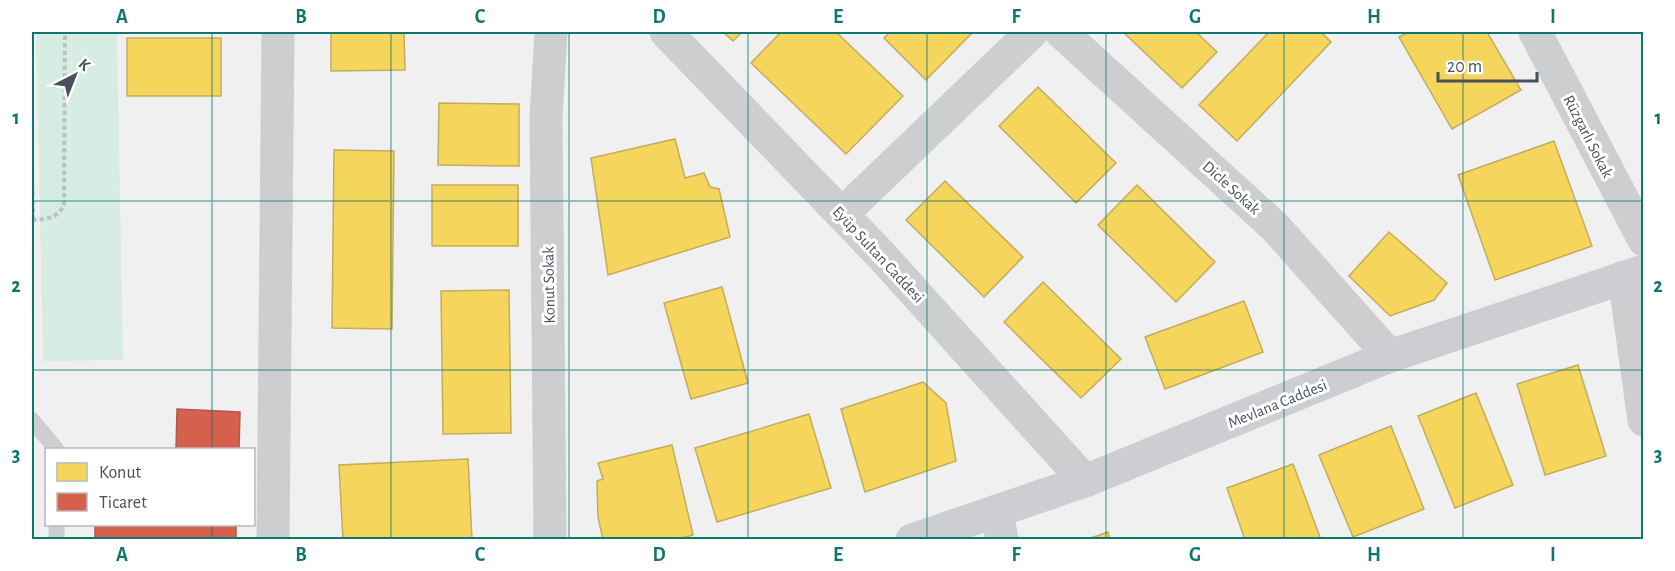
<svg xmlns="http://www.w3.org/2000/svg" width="1675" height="571" viewBox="0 0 1675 571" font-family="'Alegreya Sans',sans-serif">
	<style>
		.green { fill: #d7ece2 }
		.homes { fill: #f6d55c; stroke: #c2ad5b; stroke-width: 1.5 }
		.shops { fill: #d6604d; stroke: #ac5b51; stroke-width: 1.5 }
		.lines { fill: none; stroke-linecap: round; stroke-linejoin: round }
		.path { stroke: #bac3c2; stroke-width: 4; stroke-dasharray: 4.5 3; stroke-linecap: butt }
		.lane { stroke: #ccced0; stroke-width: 16 }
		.street { stroke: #ccced0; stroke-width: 33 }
		.secondary { stroke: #ccced1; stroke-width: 33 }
		.grid { fill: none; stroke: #0f766e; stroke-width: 1.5; stroke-opacity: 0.55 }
		.labels { text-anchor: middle; stroke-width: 6; stroke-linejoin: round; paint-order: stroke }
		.street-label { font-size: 16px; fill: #495059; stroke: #fff }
		.neatline { fill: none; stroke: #0f766e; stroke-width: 2 }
		.grid-label { font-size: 20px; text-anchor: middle; font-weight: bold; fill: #0f766e }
	</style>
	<rect width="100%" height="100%" fill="#f0f0f0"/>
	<polygon class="green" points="36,32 117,32 123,360 43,361"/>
	<g class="homes">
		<polygon points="331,32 404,32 405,70 331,71"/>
		<polygon points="723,32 742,32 733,41"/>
		<polygon points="781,32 836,32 903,96 846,154 751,63"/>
		<polygon points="890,32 973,32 926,80 884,38"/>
		<polygon points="1123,32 1196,32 1217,52 1182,88"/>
		<polygon points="1269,32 1321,32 1331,42 1237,141 1199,105"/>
		<polygon points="1409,32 1487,32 1521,90 1452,129 1399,37"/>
		<rect x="127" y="38" width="94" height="58"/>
		<polygon points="1038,87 1116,163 1076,203 999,126"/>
		<polygon points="439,103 519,104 519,166 438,165"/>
		<polygon points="675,139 685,178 704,173 710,187 719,189 730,237 608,275 591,158"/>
		<polygon points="1554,141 1592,246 1495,280 1458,175"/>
		<polygon points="334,150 394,151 392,329 332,328"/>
		<polygon points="945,181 1023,257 984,297 906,220"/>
		<rect x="432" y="185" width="86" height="61"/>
		<polygon points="1137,185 1215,262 1176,302 1098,225"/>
		<polygon points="1389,232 1447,283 1434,300 1390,316 1349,276"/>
		<polygon points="1043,282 1121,359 1081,398 1004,322"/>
		<polygon points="722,287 748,383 691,399 664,303"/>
		<polygon points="509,290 511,433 443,434 441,291"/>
		<polygon points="1244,301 1263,352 1165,389 1145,337"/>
		<polygon points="1578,365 1606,456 1545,475 1517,384"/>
		<polygon points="923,382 946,403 956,461 865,492 841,409"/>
		<polygon points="1476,393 1513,485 1455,508 1418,416"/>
		<polygon points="809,414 831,488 717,522 695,448"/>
		<polygon points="1391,426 1424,509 1353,537 1319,455"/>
		<polygon points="672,445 693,535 674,540 603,540 598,517 597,481 603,479 598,463"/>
		<polygon points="468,459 472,540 343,540 339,465"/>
		<polygon points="1293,464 1321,540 1245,540 1227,488"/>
		<polygon points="1108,532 1110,540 1085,540"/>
	</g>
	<g class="shops">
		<polygon points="177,409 240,412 239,450 176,450"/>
		<rect x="95" y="524" width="141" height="16"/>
	</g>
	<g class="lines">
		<g class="path">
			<polyline points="32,155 33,219"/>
			<path d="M32 220C46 219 57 219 64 205L65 32"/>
		</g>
		<g class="lane">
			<polyline points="32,420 57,450"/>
			<polyline points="56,540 57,524"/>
		</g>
		<g class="street">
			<polyline points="666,32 881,255 1085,481"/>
			<polyline points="1061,32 1275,227 1390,356"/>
			<polyline points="1535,32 1644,240"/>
			<polyline points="842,214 1032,32"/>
			<polyline points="1624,277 1644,420"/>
			<polyline points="997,511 1002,540"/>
			<polyline points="273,540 278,32"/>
			<polyline points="550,540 546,117 551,32"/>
		</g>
		<polyline class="secondary" points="912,540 1085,481 1390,356 1644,271"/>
	</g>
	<path class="grid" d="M212 32V450M391 32V540M569 32V540M748 32V540M927 32V540M1106 32V540M1284 32V540M1463 32V540M32 201H1644M32 370H1644M212 524V540"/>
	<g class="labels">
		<g class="street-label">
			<text transform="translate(1589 136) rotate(63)" y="6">Rüzgarlı Sokak</text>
			<text transform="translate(1232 187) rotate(42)" y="6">Dicle Sokak</text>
			<text transform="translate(879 254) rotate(47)" y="6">Eyüp Sultan Caddesi</text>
			<text transform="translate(548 285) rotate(-91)" y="6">Konut Sokak</text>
			<text transform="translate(1277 403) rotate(-22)" y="6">Mevlana Caddesi</text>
		</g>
	</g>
	<rect width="1675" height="571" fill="none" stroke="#ffffff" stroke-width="66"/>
	<rect x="45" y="448" width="210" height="78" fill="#ffffff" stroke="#b6b9bd" stroke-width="1.5"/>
	<rect x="57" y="463" width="30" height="18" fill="#f6d55c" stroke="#b6b9bd" stroke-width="1.5"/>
	<text x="99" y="478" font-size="18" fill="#495059">Konut</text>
	<rect x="57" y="493" width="30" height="18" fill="#d6604d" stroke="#b6b9bd" stroke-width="1.5"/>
	<text x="99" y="508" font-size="18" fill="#495059">Ticaret</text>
	<g transform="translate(75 75) rotate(42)" stroke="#ffffff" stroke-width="4.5" paint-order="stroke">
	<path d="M0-4.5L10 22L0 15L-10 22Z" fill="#495059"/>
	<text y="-9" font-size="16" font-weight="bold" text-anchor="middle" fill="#495059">K</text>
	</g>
	<path d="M1438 72v9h99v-9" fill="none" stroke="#495059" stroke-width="3"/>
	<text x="1447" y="72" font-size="18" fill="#495059" stroke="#ffffff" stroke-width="4.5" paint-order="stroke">20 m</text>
	<rect x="33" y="33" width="1609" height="505" class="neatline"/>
	<g class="grid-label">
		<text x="122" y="23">A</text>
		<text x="301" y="23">B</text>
		<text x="480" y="23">C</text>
		<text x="659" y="23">D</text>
		<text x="838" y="23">E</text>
		<text x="1016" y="23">F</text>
		<text x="1195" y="23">G</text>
		<text x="1374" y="23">H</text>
		<text x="1553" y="23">I</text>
		<text x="16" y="124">1</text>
		<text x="1658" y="124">1</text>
		<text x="16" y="292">2</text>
		<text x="1658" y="292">2</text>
		<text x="16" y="461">3</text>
		<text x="1658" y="461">3</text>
		<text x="122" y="561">A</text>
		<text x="301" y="561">B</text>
		<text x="480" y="561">C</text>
		<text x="659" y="561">D</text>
		<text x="838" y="561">E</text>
		<text x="1016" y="561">F</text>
		<text x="1195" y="561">G</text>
		<text x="1374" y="561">H</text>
		<text x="1553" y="561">I</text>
	</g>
</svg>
